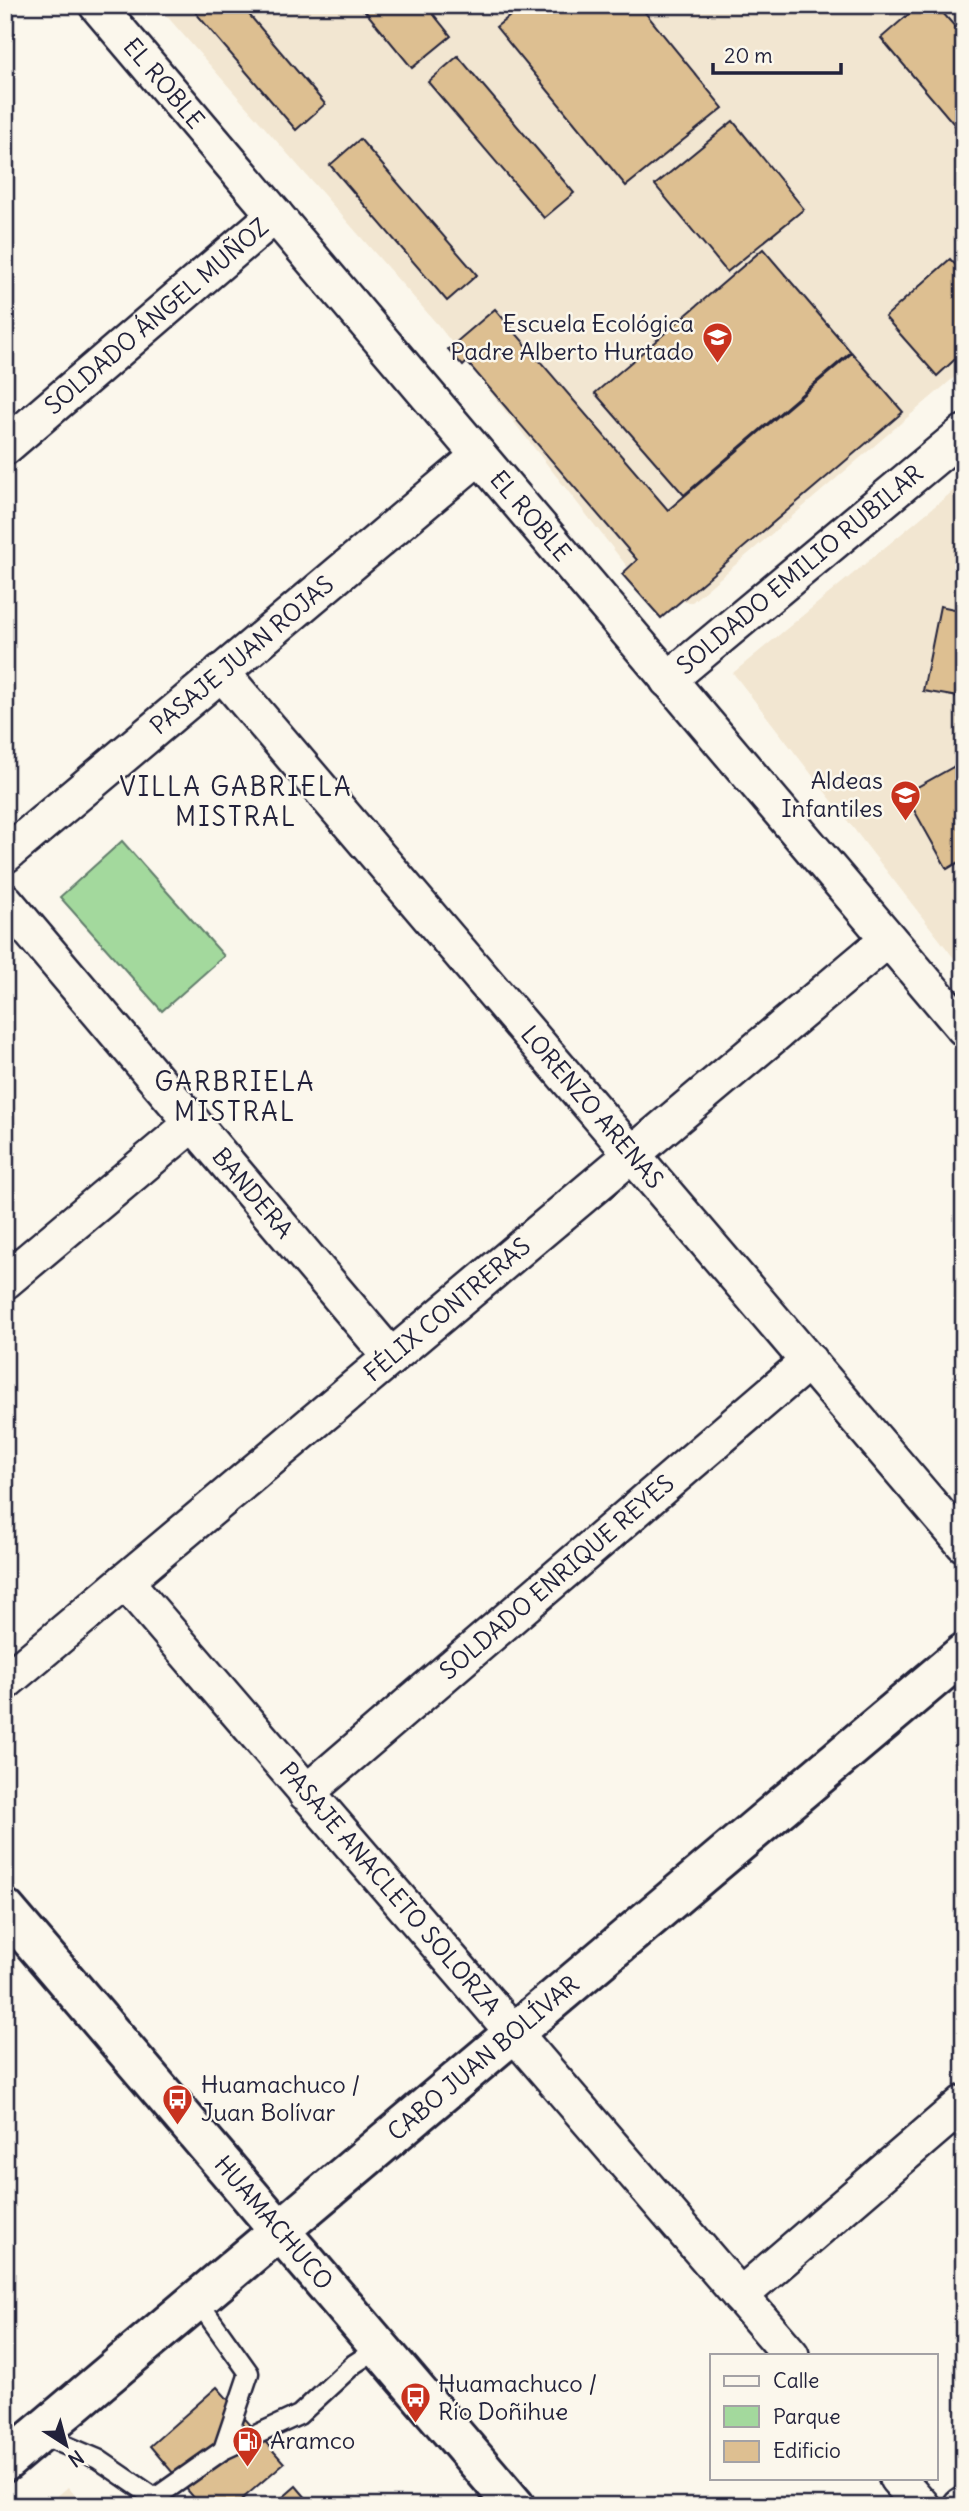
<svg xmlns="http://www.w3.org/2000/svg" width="969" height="2511" viewBox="0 0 969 2511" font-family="Delius,sans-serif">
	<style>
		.built { fill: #f2e6d1 }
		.green { fill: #a3d99d; stroke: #627e6c; stroke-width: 2 }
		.building { fill: #ddbf91; stroke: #22223b; stroke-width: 2 }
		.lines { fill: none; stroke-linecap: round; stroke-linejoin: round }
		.lane-casing { stroke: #22223b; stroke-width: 23 }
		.street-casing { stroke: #22223b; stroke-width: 40 }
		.secondary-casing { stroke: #22223b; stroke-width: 44 }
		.lane { stroke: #fbf7ec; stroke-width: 18 }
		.street { stroke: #fbf7ec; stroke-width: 35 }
		.secondary { stroke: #fbf7ec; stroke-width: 38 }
		.labels { text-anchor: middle; stroke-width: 5; stroke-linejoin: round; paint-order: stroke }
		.street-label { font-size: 24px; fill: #22223b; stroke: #fbf7ec }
		.poi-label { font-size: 24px; fill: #22223b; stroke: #fbf7ec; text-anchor: start }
		.neighbourhood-label { font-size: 26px; letter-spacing: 2px; fill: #22223b; stroke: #fbf7ec }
	</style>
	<rect width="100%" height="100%" fill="#fbf7ec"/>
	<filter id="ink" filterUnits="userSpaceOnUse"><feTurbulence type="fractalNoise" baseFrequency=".0143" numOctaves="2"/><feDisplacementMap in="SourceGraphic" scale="14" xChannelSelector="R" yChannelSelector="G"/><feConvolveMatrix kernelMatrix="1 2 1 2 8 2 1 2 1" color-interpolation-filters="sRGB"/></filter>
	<g filter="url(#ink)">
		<g class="built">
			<polygon points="157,5 964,5 964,369 692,602 654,601 438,325"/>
			<polygon points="964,482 964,971 733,673"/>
			<polygon points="68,2487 84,2506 46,2506"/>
		</g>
		<polygon class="green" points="122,841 224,956 162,1011 60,897"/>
		<g class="building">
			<polygon points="189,5 241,5 325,104 296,130"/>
			<polygon points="360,5 426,5 451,36 412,68"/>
			<polygon points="524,5 639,5 723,108 626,186 496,27"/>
			<polygon points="919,5 936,5 964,37 964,136 881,38"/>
			<polygon points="458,56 574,193 544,218 428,82"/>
			<polygon points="733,121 804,209 727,272 655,185"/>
			<polygon points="360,139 477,275 447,301 330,165"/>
			<polygon points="763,249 851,352 684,495 595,393"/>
			<polygon points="950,259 964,274 964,351 937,376 885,317"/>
			<polygon points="495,309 668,510 852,353 903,412 661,618 622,574 637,560 467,362 463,366 448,349"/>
			<polygon points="940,606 964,611 964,698 923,691"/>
			<polygon points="964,761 964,859 947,869 905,794"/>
			<polygon points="217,2387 284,2463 234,2506 201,2506 150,2446"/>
			<polygon points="296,2486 313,2506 273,2506"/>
		</g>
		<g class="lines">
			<defs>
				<g id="lane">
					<polyline points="197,2300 249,2373 223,2450"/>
					<polyline points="39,2434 98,2459 155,2498 223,2450 299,2415 354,2364 380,2347"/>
				</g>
				<g id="street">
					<path id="s1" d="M97 5 964 1028"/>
					<path id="s2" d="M5 447 275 215"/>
					<path id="s3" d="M221 672 964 1544"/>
					<path id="s4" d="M668 680 964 433"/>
					<path id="s5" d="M5 855 479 456"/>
					<path id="s6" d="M5 901 391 1357"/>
					<polyline points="5,1281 193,1123"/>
					<path id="s7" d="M125 1581 791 2355"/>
					<path id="s8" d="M5 1682 888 939"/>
					<path id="s9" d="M306 1793 809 1361"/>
					<polyline points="740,2296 964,2103"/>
					<polyline points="897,2478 922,2506"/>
					<polyline points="961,2506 964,2504"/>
				</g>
				<g id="secondary">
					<path id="s10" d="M5 1909 515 2506"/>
					<path id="s11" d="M5 2462 964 1653"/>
				</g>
			</defs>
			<use href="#lane" class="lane-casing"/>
			<use href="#street" class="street-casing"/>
			<use href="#secondary" class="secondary-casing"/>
			<use href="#lane" class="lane"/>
			<use href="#street" class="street"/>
			<use href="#secondary" class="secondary"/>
		</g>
	</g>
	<defs>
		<symbol id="school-pin" viewBox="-11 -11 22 30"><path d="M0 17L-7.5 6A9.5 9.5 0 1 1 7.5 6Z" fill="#c8321e" stroke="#fbf7ec"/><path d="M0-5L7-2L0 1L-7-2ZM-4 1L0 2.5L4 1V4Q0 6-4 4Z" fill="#fff"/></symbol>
		<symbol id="bus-pin" viewBox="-11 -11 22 30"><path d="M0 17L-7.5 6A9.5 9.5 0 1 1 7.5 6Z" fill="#c8321e" stroke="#fbf7ec"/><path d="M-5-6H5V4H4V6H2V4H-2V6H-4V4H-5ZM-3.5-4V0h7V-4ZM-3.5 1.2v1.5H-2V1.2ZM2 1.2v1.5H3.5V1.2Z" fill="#fff"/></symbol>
		<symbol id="fuel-pin" viewBox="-11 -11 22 30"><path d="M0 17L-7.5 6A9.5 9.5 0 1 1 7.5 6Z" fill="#c8321e" stroke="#fbf7ec"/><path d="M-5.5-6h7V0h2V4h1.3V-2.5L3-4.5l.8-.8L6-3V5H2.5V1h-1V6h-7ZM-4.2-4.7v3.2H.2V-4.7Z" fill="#fff"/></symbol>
	</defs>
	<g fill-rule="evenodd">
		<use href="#school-pin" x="700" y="320" width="35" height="47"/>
		<use href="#school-pin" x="888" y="778" width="35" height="47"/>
		<use href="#bus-pin" x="160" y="2082" width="35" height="47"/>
		<use href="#bus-pin" x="398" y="2380" width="35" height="47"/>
		<use href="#fuel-pin" x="230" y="2424" width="35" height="47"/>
	</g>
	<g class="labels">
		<g class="street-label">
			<text dy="8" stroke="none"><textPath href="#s1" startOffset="103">EL ROBLE</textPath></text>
			<text dy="8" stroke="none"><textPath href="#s2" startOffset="200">SOLDADO ÁNGEL MUÑOZ</textPath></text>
			<text dy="8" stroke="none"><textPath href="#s1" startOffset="670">EL ROBLE</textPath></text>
			<text dy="8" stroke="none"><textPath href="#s4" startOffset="172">SOLDADO EMILIO RUBILAR</textPath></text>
			<text dy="8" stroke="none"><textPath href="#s5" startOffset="310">PASAJE JUAN ROJAS</textPath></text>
			<text dy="8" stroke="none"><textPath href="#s3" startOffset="572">LORENZO ARENAS</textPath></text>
			<text dy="8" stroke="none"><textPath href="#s6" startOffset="383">BANDERA</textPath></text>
			<text dy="8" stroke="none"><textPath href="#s8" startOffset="578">FÉLIX CONTRERAS</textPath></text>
			<text dy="8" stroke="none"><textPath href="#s9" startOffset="331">SOLDADO ENRIQUE REYES</textPath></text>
			<text dy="8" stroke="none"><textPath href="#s7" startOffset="406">PASAJE ANACLETO SOLORZA</textPath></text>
			<text dy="8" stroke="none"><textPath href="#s11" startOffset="626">CABO JUAN BOLÍVAR</textPath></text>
			<text dy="8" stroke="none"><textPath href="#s10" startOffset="413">HUAMACHUCO</textPath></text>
		</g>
		<g class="poi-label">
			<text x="694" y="332" text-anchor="end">Escuela Ecológica<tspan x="694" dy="28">Padre Alberto Hurtado</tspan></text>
			<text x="883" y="789" text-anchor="end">Aldeas<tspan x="883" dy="28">Infantiles</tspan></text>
			<text x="201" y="2093">Huamachuco /<tspan x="201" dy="28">Juan Bolívar</tspan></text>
			<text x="438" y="2392">Huamachuco /<tspan x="438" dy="28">Río Doñihue</tspan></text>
			<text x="270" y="2449">Aramco</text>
		</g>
		<g class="neighbourhood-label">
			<text x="236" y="796">VILLA GABRIELA<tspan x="236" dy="30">MISTRAL</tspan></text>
			<text x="235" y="1091">GARBRIELA<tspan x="235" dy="30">MISTRAL</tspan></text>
		</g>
	</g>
	<rect width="969" height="2511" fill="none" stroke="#fbf7ec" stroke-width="28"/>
	<rect x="14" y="14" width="941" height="2483" fill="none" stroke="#22223b" stroke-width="2.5" filter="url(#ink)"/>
	<rect x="710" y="2354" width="228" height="126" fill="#fbf7ec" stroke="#a4a2a5" stroke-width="2"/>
	<rect x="724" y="2376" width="35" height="10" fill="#fbf7ec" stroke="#a4a2a5" stroke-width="2"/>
	<text x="773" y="2388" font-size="21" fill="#22223b">Calle</text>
	<rect x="724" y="2406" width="35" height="21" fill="#a3d99d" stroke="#a4a2a5" stroke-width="2"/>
	<text x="773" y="2424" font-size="21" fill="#22223b">Parque</text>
	<rect x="724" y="2441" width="35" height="21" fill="#ddbf91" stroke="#a4a2a5" stroke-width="2"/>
	<text x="773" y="2458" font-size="21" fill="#22223b">Edificio</text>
	<g transform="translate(66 2445) rotate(144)" stroke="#fbf7ec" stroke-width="5" paint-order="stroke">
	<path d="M0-5L12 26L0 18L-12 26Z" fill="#22223b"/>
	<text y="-10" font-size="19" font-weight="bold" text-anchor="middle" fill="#22223b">N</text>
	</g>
	<path d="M713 63v10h128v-10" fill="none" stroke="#22223b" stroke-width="3.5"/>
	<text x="724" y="63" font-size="21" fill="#22223b" stroke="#fbf7ec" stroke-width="5" paint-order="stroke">20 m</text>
</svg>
